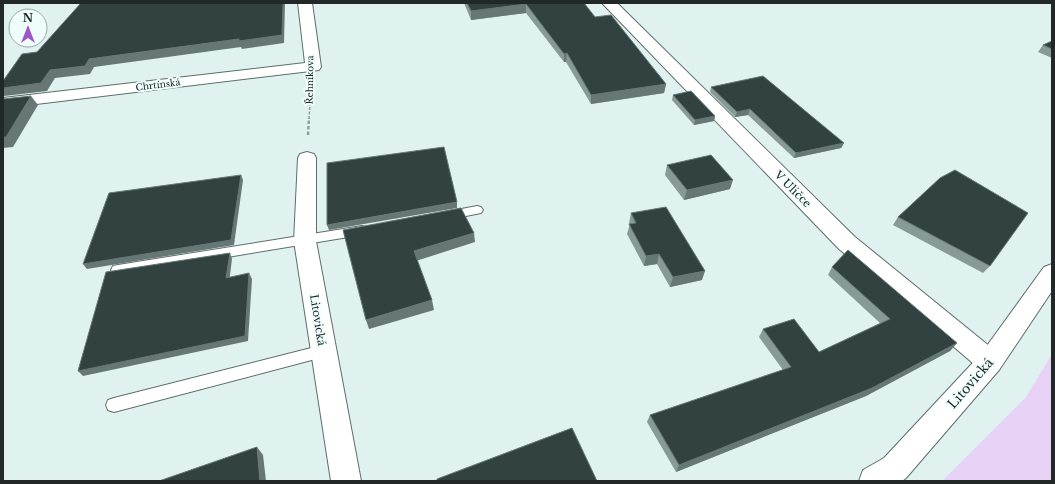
<svg xmlns="http://www.w3.org/2000/svg" width="1055" height="484" viewBox="0 0 1055 484" font-family="'Libre Baskerville',serif">
	<style>
		.green { fill: #e7d2f5 }
		.lines { fill: none; stroke-linecap: round; stroke-linejoin: round }
		.service-casing { stroke: #5d6d6c; stroke-width: 2 }
		.minor-casing { stroke: #5d6d6c; stroke-width: 2 }
		.tertiary-casing { stroke: #5d6d6c; stroke-width: 2 }
		.path-far1 { stroke: #92a09e; stroke-width: 1.5; stroke-dasharray: 3 1.5; stroke-linecap: butt }
		.path { stroke: #92a09e; stroke-width: 2.5; stroke-dasharray: 3.5 2; stroke-linecap: butt }
		.service { fill: #fff; fill-rule: evenodd }
		.minor { fill: #fff; fill-rule: evenodd }
		.tertiary { fill: #fff; fill-rule: evenodd }
		.wall { fill: #889a98 }
		.shaded-wall { fill: #667776 }
		.building { fill: #324241; stroke: #667776 }
		.labels { text-anchor: middle; stroke-width: 4; stroke-linejoin: round; paint-order: stroke }
		.far-street-label { font-size: 9px; fill: #212827; stroke: #effefd }
		.street-label { font-size: 11px; fill: #212827; stroke: #effefd }
		.near-street-label { font-size: 13px; fill: #212827; stroke: #effefd }
	</style>
	<rect width="100%" height="100%" fill="#dff2f0"/>
	<polygon class="green" points="1052,354 1052,481 942,481 1026,397"/>
	<g class="lines">
		<defs>
			<g id="service">
				<polygon points="477,206 481,207 483,210 481,213 446,220 442,219 440,216 442,213 446,212"/>
				<polygon points="362,226 367,228 368,231 367,234 118,275 113,274 111,270 113,266 118,265"/>
				<polygon points="323,345 328,346 331,351 328,356 323,357 114,412 108,410 106,405 108,400 114,398"/>
			</g>
			<g id="minor">
				<polygon points="298,3 312,3 321,67 319,70 3,108 3,98 305,63"/>
				<polygon points="602,3 617,3 855,237 999,354 1003,362 999,370 990,373 981,370 839,249"/>
				<polygon points="307,152 314,154 316,158 316,241 361,481 331,481 294,241 298,158 300,154"/>
			</g>
			<polygon id="tertiary" points="1052,264 1052,291 999,370 906,478 902,481 859,481 863,470 884,458 981,354 1044,267"/>
		</defs>
		<use href="#service" class="service-casing"/>
		<use href="#minor" class="minor-casing"/>
		<use href="#tertiary" class="tertiary-casing"/>
		<polyline class="path-far1" points="309,119 311,88"/>
		<polyline class="path" points="308,135 309,118"/>
		<use href="#service" class="service"/>
		<use href="#minor" class="minor"/>
		<use href="#tertiary" class="tertiary"/>
	</g>
	<g class="wall">
		<polygon points="464,3 584,3 595,17 666,84 664,93 591,104 566,62 564,62 526,13 471,20"/>
		<polygon points="1052,41 1052,58 1038,52 1043,45"/>
		<polygon points="711,87 844,143 841,148 794,158 748,115 735,117 710,92"/>
		<polygon points="673,95 715,116 714,121 694,125 672,100"/>
		<polygon points="667,165 730,189 684,200 665,175"/>
		<polygon points="631,213 702,280 670,287 657,264 644,266 627,234 630,224 629,223"/>
		<polygon points="898,217 990,266 983,273 893,225"/>
		<polygon points="832,267 957,343 950,351 866,396 676,472 647,422 650,415 783,370 759,337 763,329 819,352 880,323 828,275"/>
	</g>
	<g class="shaded-wall">
		<polygon points="283,3 285,3 284,43 242,49 241,47 94,67 90,74 55,78 47,91 4,96 3,95 3,88 50,70 89,59 239,39"/>
		<polygon points="526,4 526,13 471,20 471,11"/>
		<polygon points="567,53 566,62 564,62 564,54"/>
		<polygon points="666,84 664,93 591,104 591,95"/>
		<polygon points="31,96 38,105 13,147 3,148 3,137"/>
		<polygon points="750,109 748,115 735,117 737,112"/>
		<polygon points="715,116 714,121 694,125 695,120"/>
		<polygon points="844,143 841,148 794,158 796,153"/>
		<polygon points="241,175 243,180 234,245 87,269 83,264"/>
		<polygon points="733,180 730,189 684,200 687,190"/>
		<polygon points="457,202 457,208 329,230 327,225"/>
		<polygon points="474,233 475,242 416,261 414,251"/>
		<polygon points="230,253 232,259 229,283 226,278"/>
		<polygon points="659,254 657,264 644,266 646,256"/>
		<polygon points="705,271 702,280 670,287 673,277"/>
		<polygon points="249,273 252,279 248,341 83,376 78,371"/>
		<polygon points="432,300 434,310 369,329 366,320"/>
		<polygon points="957,343 950,351 866,396 676,472 679,465"/>
		<polygon points="257,447 263,455 266,481 260,481"/>
	</g>
	<g class="building">
		<polygon points="81,3 283,3 282,35 239,41 239,39 89,59 85,66 50,70 41,83 3,88 3,81 22,54 37,52"/>
		<polygon points="467,3 584,3 595,17 611,15 666,84 591,95 567,53 564,54 526,4 471,11"/>
		<polygon points="1052,41 1052,49 1043,45"/>
		<polygon points="763,76 844,143 796,153 750,109 737,112 711,87"/>
		<polygon points="691,91 715,116 695,120 673,95"/>
		<polygon points="31,96 6,137 3,137 3,99"/>
		<polygon points="444,147 457,202 327,225 327,163"/>
		<polygon points="711,155 733,180 687,190 667,165"/>
		<polygon points="955,170 1028,213 990,266 898,217 940,178"/>
		<polygon points="241,175 231,240 83,264 109,193"/>
		<polygon points="666,207 705,271 673,277 659,254 646,256 629,224 636,223 631,213"/>
		<polygon points="461,208 474,233 414,251 432,300 366,320 343,230"/>
		<polygon points="848,250 957,343 872,388 679,465 650,415 791,367 763,329 794,319 819,352 890,319 832,267"/>
		<polygon points="230,253 226,278 249,273 245,336 78,371 106,272"/>
		<polygon points="572,428 597,481 437,481 437,479"/>
		<polygon points="257,447 260,481 159,481"/>
	</g>
	<g class="labels">
		<g class="far-street-label">
			<text transform="translate(310 80) rotate(-89)" y="3">Řehníkova</text>
			<text transform="translate(158 85) rotate(-7)" y="3">Chrtínská</text>
		</g>
		<g class="street-label">
			<text transform="translate(793 189) rotate(45)" y="4">V Uličce</text>
			<text transform="translate(318 320) rotate(81)" y="4">Litovická</text>
		</g>
		<g class="near-street-label">
			<text transform="translate(970 383) rotate(-49)" y="5">Litovická</text>
		</g>
	</g>
	<rect width="1055" height="484" fill="none" stroke="#212827" stroke-width="8"/>
	<g transform="translate(28 28)"><circle r="19" fill="#effefd" stroke="#9da8a7"/>
	<path d="M0-3L7 15L0 10L-7 15Z" fill="#9e55c9"/>
	<text y="-6" font-size="11" font-weight="bold" text-anchor="middle" fill="#212827">N</text>
	</g>
</svg>
